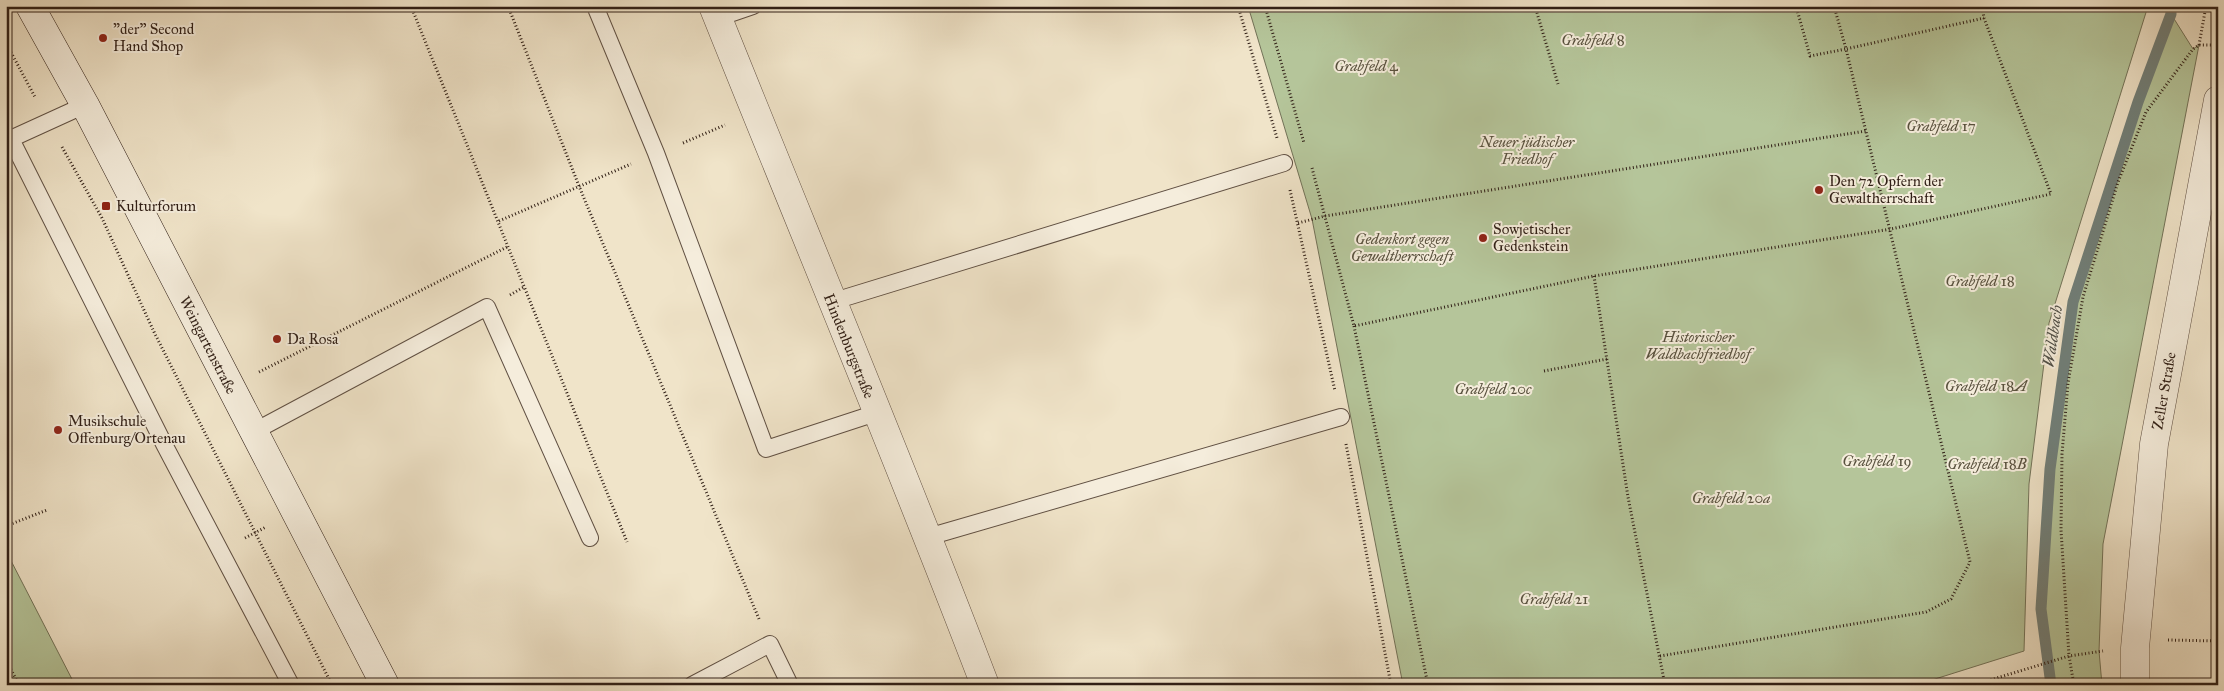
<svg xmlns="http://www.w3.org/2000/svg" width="2224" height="691" viewBox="0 0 2224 691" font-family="'IM FELL Great Primer',serif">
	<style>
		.green { fill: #b5c59a; stroke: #727258 }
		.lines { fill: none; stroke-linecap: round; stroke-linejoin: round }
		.stream { stroke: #707e78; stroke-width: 11 }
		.lane-casing { stroke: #605043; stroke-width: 18 }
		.street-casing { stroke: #605043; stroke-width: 29 }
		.secondary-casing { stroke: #301f16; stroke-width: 29 }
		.path { stroke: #301f16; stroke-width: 3; stroke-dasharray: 1 2.5; stroke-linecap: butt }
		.lane { stroke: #f5eddc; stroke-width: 16 }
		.street { stroke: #f5eddc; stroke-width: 28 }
		.secondary { stroke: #f5eddc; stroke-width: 28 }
		.poi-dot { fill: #8f2418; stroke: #f5eddc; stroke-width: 2 }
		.labels { text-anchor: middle; stroke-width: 4; stroke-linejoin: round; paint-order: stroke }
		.poi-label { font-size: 15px; fill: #301f16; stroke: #f5eddc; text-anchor: start }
		.park-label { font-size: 15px; font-style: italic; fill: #58513e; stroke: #f5eddc }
		.street-label { font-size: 15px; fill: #301f16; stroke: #f5eddc }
		.water-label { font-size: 16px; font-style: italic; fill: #504f47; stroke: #f5eddc }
	</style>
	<rect width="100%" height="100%" fill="#f0e4c9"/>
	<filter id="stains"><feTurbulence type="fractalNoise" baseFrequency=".004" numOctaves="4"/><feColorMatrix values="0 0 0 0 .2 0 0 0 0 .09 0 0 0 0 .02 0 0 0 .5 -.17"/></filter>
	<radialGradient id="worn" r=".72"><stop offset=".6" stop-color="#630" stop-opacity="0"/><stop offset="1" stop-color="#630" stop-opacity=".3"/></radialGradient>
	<g class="green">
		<polygon points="1248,6 2148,6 2049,323 2029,484 2024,651 1916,685 1403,685 1312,219"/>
		<polygon points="2171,14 2193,49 2199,45 2103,544 2099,651 2102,685 2051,685 2041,609 2050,469 2073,302 2138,102"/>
		<polygon points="6,551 75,685 6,685"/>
	</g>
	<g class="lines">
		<polyline class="stream" points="2051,685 2041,609 2050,469 2073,302 2138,102 2171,14 2171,6"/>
		<defs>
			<g id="lane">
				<polyline points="595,6 656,153 766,449 876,413"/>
				<polyline points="718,18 753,6"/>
				<polyline points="11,139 165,446 291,685"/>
				<polyline points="6,141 85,105"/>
				<polyline points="831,302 1284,163"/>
				<polyline points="253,432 487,307 590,538"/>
				<polyline points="928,537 1341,417"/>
				<polyline points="692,685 770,644 790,685"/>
			</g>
			<g id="street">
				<path d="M713 6C804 233 898 457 985 685"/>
				<polyline points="2135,685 2135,648 2154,444 2218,100"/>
			</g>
			<polyline id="secondary" points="30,6 85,105 385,685"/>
		</defs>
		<use href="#lane" class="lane-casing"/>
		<use href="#street" class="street-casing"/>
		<use href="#secondary" class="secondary-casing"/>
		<g class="path">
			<polyline points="411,6 627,542"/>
			<polyline points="508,6 579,186 759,619"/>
			<polyline points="1238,6 1277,138"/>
			<polyline points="1265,6 1304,143"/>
			<polyline points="1535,6 1558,84"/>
			<polyline points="1834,6 1846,49 1984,18"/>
			<polyline points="6,43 35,97"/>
			<polyline points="2199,45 2206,6"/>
			<polyline points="683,143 725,125"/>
			<polyline points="62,147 102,218 154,332 332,685"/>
			<polyline points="1312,168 1354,326 1594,276 1891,229 2051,194 1984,18 1982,6"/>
			<polyline points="1290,190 1335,391"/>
			<polyline points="499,221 631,164"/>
			<polyline points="1298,223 1325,216 1866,131"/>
			<polyline points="1594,276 1628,497 1665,685"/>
			<polyline points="510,295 524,287"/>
			<polyline points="1354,326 1428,685"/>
			<polyline points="1544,371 1607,359"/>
			<polyline points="259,372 509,246"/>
			<polyline points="1346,444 1391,685"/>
			<polyline points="6,526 47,510"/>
			<polyline points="245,538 266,527"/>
			<polyline points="2168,640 2218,641"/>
			<polyline points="1660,656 1926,612 1951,599 1970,562 1846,49 1810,56 1796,6"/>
			<polyline points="6,660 19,685"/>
			<polyline points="1974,685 2069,656 2103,651"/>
			<polyline points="2074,685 2069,656 2061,530 2062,454 2068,383 2083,297 2118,182 2146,112 2193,49 2199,45 2218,45"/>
		</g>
		<use href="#lane" class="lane"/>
		<use href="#street" class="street"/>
		<use href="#secondary" class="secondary"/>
	</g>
	<g class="poi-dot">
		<circle cx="103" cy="38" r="5"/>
		<circle cx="1819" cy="190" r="5"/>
		<rect x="101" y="201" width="10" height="10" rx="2.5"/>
		<circle cx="1483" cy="238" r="5"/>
		<circle cx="277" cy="339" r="5"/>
		<circle cx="58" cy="430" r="5"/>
	</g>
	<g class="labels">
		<g class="poi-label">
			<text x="113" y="34">"der" Second<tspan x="113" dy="17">Hand Shop</tspan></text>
			<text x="1829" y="186">Den 72 Opfern der<tspan x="1829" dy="17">Gewaltherrschaft</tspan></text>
			<text x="116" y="211">Kulturforum</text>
			<text x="1493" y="234">Sowjetischer<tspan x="1493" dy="17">Gedenkstein</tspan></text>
			<text x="287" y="344">Da Rosa</text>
			<text x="68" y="426">Musikschule<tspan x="68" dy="17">Offenburg/Ortenau</tspan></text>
		</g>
		<g class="park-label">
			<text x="1593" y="45">Grabfeld 8</text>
			<text x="1366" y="71">Grabfeld 4</text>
			<text x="1941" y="131">Grabfeld 17</text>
			<text x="1527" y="147">Neuer jüdischer<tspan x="1527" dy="17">Friedhof</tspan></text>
			<text x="1402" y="244">Gedenkort gegen<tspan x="1402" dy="17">Gewaltherrschaft</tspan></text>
			<text x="1980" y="286">Grabfeld 18</text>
			<text x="1698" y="342">Historischer<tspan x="1698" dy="17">Waldbachfriedhof</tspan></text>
			<text x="1986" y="391">Grabfeld 18A</text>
			<text x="1493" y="394">Grabfeld 20c</text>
			<text x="1877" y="466">Grabfeld 19</text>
			<text x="1987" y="469">Grabfeld 18B</text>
			<text x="1731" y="503">Grabfeld 20a</text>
			<text x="1554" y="604">Grabfeld 21</text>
		</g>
		<g class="street-label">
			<text transform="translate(208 345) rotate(63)" y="5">Weingartenstraße</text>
			<text transform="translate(849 346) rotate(68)" y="5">Hindenburgstraße</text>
			<text transform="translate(2164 391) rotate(-80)" y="5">Zeller Straße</text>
		</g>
		<g class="water-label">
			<text transform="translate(2052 336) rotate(-82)" y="6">Waldbach</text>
		</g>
	</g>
	<rect width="2224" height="691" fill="none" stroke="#f0e4c9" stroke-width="25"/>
	<rect x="8" y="8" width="2209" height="676" fill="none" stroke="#301f16" stroke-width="2.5"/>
	<rect x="12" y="12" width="2199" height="666" fill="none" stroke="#301f16"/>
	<rect width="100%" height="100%" filter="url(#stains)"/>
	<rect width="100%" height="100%" fill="url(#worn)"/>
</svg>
